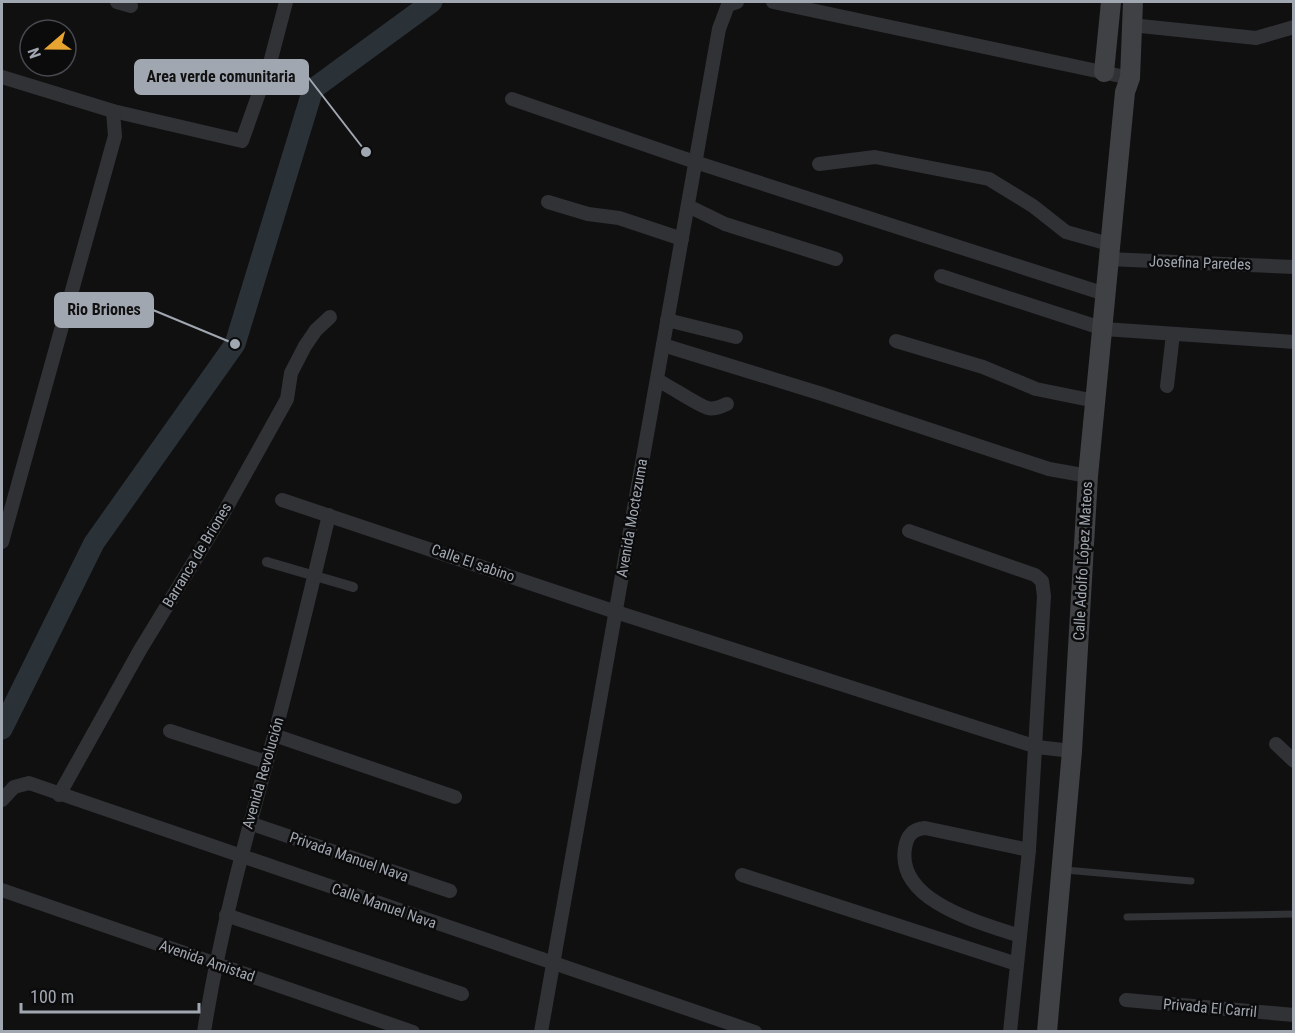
<svg xmlns="http://www.w3.org/2000/svg" width="1295" height="1033" viewBox="0 0 1295 1033" font-family="'Roboto Condensed',sans-serif">
	<style>
		.lines { fill: none; stroke-linecap: round; stroke-linejoin: round }
		.river { stroke: #2a3238; stroke-width: 21 }
		.service { stroke: #313236; stroke-width: 7 }
		.pedestrian { stroke: #313236; stroke-width: 10 }
		.minor { stroke: #313236; stroke-width: 14 }
		.secondary { stroke: #3f4145; stroke-width: 20 }
		.labels { text-anchor: middle; stroke-width: 5; stroke-linejoin: round; paint-order: stroke }
		.street-label { font-size: 15px; fill: #a1a7b1; stroke: #0b0b0c }
		.leader { fill: none; stroke: #a1a7b1; stroke-width: 2 }
		.callout-dot { fill: #a1a7b1; stroke: #0b0b0c; stroke-width: 2 }
		.callout { fill: #a1a7b1; stroke: #a1a7b1; stroke-width: 2 }
		.callout-label { font-size: 16px; text-anchor: middle; font-weight: bold; fill: #111 }
	</style>
	<rect width="100%" height="100%" fill="#101011"/>
	<g class="lines">
		<polyline class="river" points="2,729 94,543 235,344 313,89 432,2"/>
		<g class="service">
			<polyline points="1065,870 1191,881"/>
			<polyline points="1127,917 1294,914"/>
		</g>
		<polyline class="pedestrian" points="267,562 353,587"/>
		<g class="minor">
			<polyline points="117,2 131,6"/>
			<polyline points="773,2 1130,78"/>
			<polyline points="1131,25 1256,38 1294,27"/>
			<polyline points="2,77 113,111 242,141 271,59 286,2"/>
			<polyline points="512,99 695,162 1105,294"/>
			<polyline points="819,164 875,157 989,179 1033,206 1066,232 1109,244"/>
			<polyline points="548,202 588,214 619,218 682,239"/>
			<polyline points="688,206 725,224 836,259"/>
			<polyline points="1107,259 1294,267"/>
			<polyline points="941,276 1104,329 1294,342"/>
			<polyline points="667,320 736,337"/>
			<polyline points="896,341 983,367 1036,389 1095,401"/>
			<polyline points="663,345 822,394 1049,469 1088,476"/>
			<path d="M657 380C668 385 701 407 708 408 715 410 721 406 727 404"/>
			<polyline points="1167,386 1173,334"/>
			<polyline points="282,500 616,612 1037,747 1072,751"/>
			<polyline points="909,531 1035,575 1042,581 1044,596 1029,850 1010,1032"/>
			<polyline points="2,542 115,136 113,111"/>
			<polyline points="170,731 266,762"/>
			<polyline points="274,735 455,797"/>
			<polyline points="1276,744 1294,761"/>
			<polyline points="59,795 140,650 223,514 287,399 291,373 305,346 316,330 330,317"/>
			<polyline points="2,800 14,787 29,783 755,1032"/>
			<polyline points="249,823 450,891"/>
			<polyline points="742,875 1017,964"/>
			<polyline points="2,890 413,1032"/>
			<polyline points="226,915 462,994"/>
			<path d="M1020 936C982 923 896 902 905 848 907 835 913 829 925 828L1029 850"/>
			<polyline points="1126,1000 1294,1015"/>
			<path d="M204 1032C220 930 247 834 274 736 294 662 311 589 329 515"/>
			<polyline points="541,1032 719,29 728,5 737,2"/>
		</g>
		<g class="secondary">
			<polyline points="1104,72 1111,2"/>
			<polyline points="1047,1032 1072,751 1088,476 1125,92 1130,78 1133,2"/>
		</g>
	</g>
	<g class="labels">
		<g class="street-label">
			<text transform="translate(1200 263) rotate(2)" y="5">Josefina Paredes</text>
			<text transform="translate(632 518) rotate(-80)" y="5">Avenida Moctezuma</text>
			<text transform="translate(197 555) rotate(-59)" y="5">Barranca de Briones</text>
			<text transform="translate(1083 561) rotate(-87)" y="5">Calle Adolfo López Mateos</text>
			<text transform="translate(473 563) rotate(19)" y="5">Calle El sabino</text>
			<text transform="translate(263 773) rotate(-74)" y="5">Avenida Revolución</text>
			<text transform="translate(349 857) rotate(19)" y="5">Privada Manuel Nava</text>
			<text transform="translate(384 906) rotate(19)" y="5">Calle Manuel Nava</text>
			<text transform="translate(207 961) rotate(19)" y="5">Avenida Amistad</text>
			<text transform="translate(1210 1008) rotate(5)" y="5">Privada El Carril</text>
		</g>
	</g>
	<path class="leader" d="M366 152L308 77M235 344L153 310"/>
	<g class="callout-dot">
		<circle cx="366" cy="152" r="6"/>
		<circle cx="235" cy="344" r="6"/>
	</g>
	<g class="callout">
		<rect x="135" y="60" width="173" height="34" rx="6"/>
		<rect x="55" y="293" width="98" height="34" rx="6"/>
	</g>
	<g class="callout-label">
		<text x="221" y="82">Area verde comunitaria</text>
		<text x="104" y="315">Rio Briones</text>
	</g>
	<rect width="1295" height="1033" fill="none" stroke="#a1a7b1" stroke-width="6"/>
	<g transform="translate(48 48) rotate(250)"><circle r="28" fill="#0b0b0c" stroke="#47494e" stroke-width="1.5"/>
	<path d="M0-4.5L10 22L0 15L-10 22Z" fill="#e7a431"/>
	<text y="-9" font-size="16" font-weight="bold" text-anchor="middle" fill="#a1a7b1">N</text>
	</g>
	<path d="M21 1003v9h178v-9" fill="none" stroke="#a1a7b1" stroke-width="3"/>
	<text x="30" y="1003" font-size="18" fill="#a1a7b1" stroke="#0b0b0c" stroke-width="4.5" paint-order="stroke">100 m</text>
</svg>
